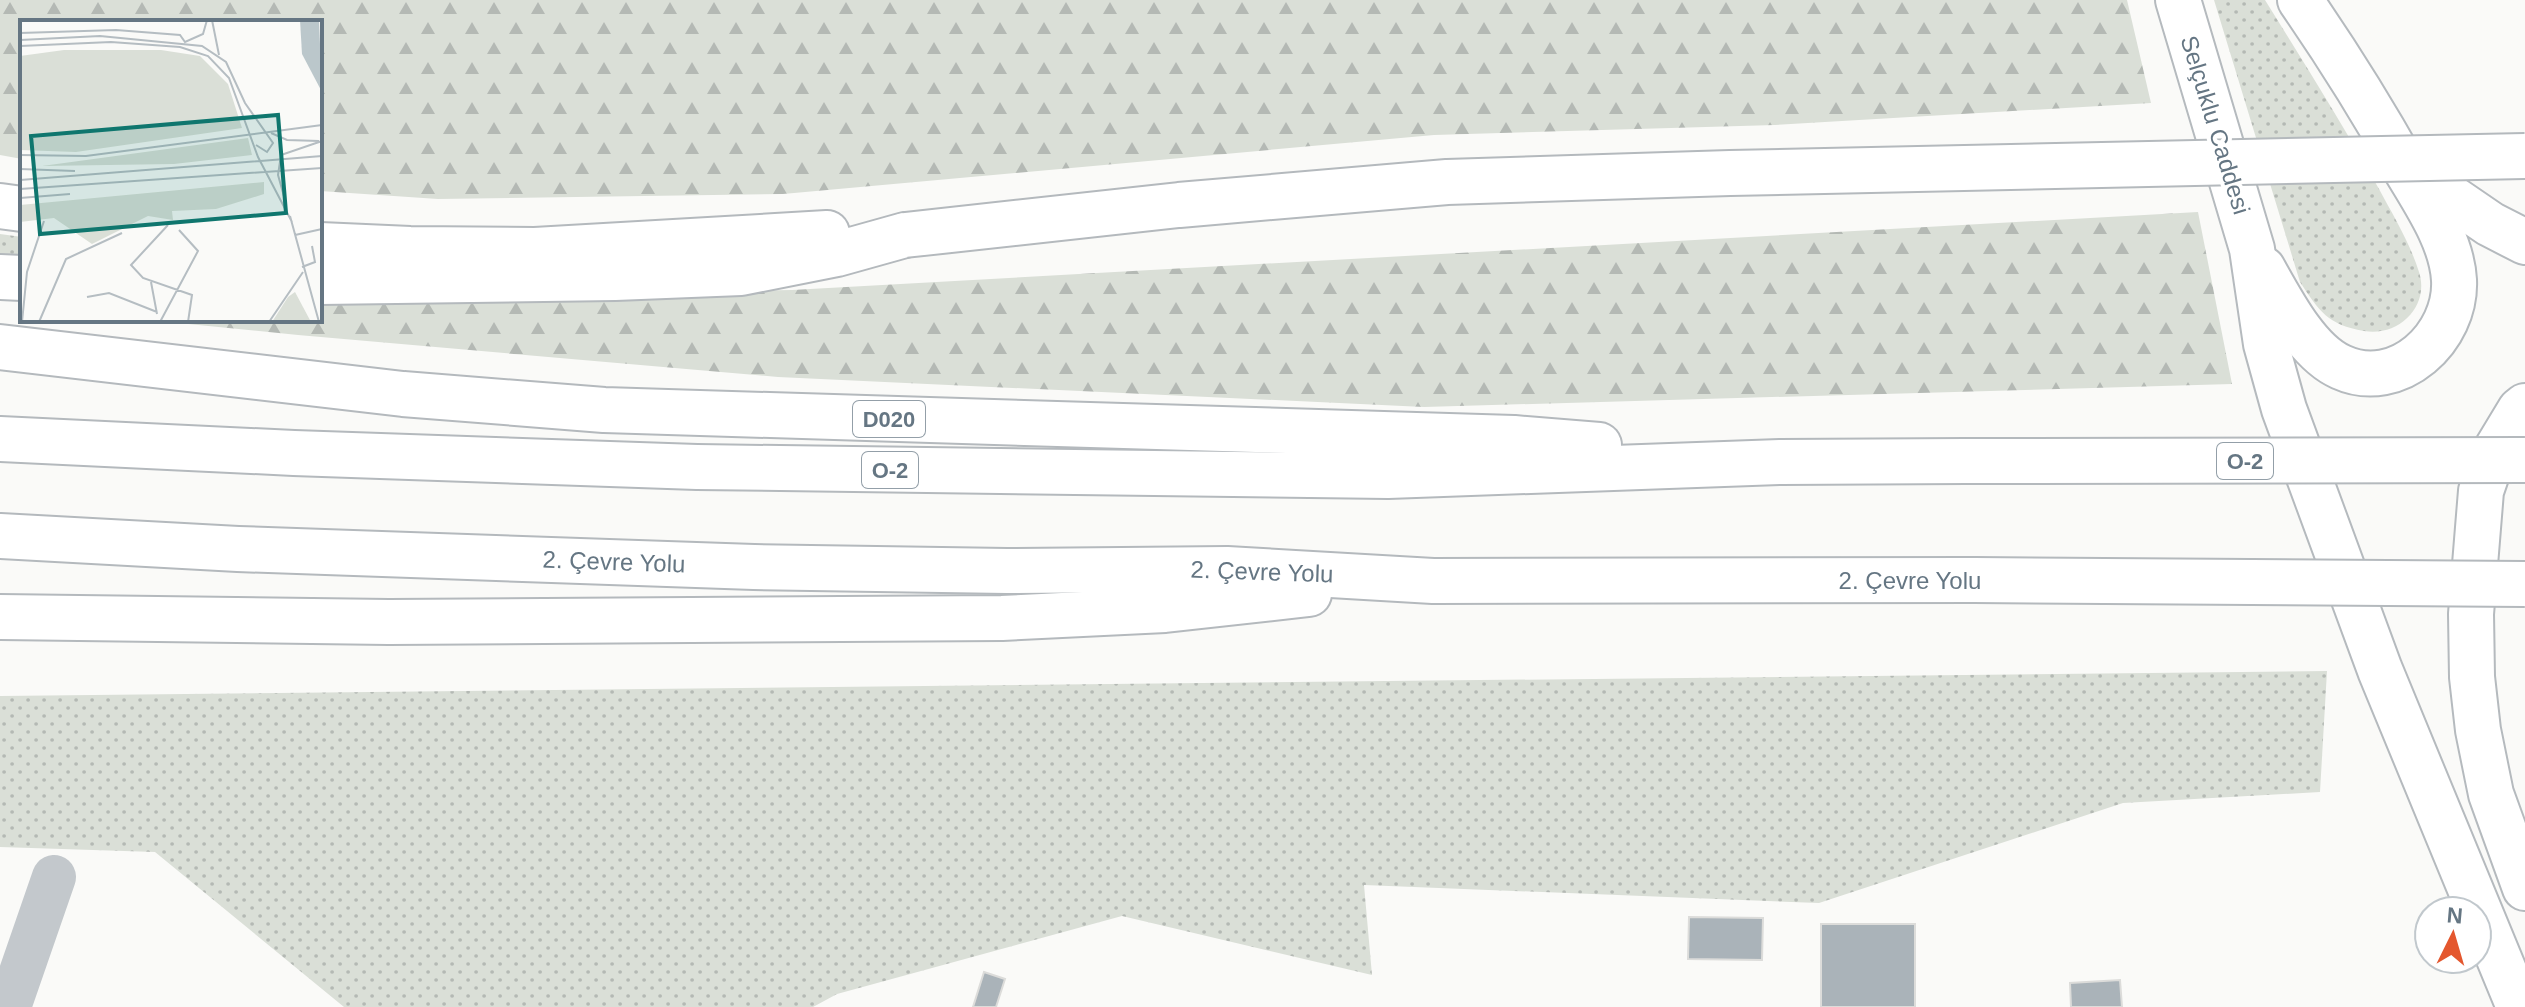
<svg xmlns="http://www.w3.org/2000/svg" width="2525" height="1007" viewBox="0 0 2525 1007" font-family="Arial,sans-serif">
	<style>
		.grass { fill: url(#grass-dots) }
		.forest { fill: url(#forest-firs) }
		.building { fill: #aab3b9; stroke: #dcdcda; stroke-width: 2 }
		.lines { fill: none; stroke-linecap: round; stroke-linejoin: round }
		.major-casing { stroke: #b5babe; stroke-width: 48 }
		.highway-casing { stroke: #b4b9bd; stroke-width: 48 }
		.minor { stroke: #c3c8cc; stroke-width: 44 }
		.major { stroke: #fff; stroke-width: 44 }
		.highway { stroke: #fff; stroke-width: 44 }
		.highway-bridge-casing { stroke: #b4b9bd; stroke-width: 48; stroke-linecap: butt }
		.highway-bridge { stroke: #fff; stroke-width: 44 }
		.labels { text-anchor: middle; stroke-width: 8; stroke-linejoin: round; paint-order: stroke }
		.shield { fill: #fff; stroke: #939fa8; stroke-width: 2 }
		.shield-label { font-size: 22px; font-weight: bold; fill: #657683 }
		.street-label { font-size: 24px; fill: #657683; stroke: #fff }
		.inset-road { fill: none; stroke: #b5bdc2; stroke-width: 2 }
		.view { fill: #0f766e; fill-opacity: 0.15; stroke: #0f766e; stroke-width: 4 }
		.inset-edge { fill: none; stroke: #657683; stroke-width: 4 }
	</style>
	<defs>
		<pattern id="grass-dots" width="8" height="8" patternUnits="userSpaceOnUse" patternTransform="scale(2)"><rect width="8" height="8" fill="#dadfd7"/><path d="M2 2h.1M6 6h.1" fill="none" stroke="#b4b9b4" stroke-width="1.8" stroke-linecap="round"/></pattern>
		<pattern id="forest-firs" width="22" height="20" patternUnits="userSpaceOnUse" patternTransform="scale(2)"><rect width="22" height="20" fill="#dadfd7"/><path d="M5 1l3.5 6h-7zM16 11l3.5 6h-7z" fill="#b4b9b4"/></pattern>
	</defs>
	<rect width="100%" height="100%" fill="#fafaf8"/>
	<g class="grass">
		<path d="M2214 0H2265C2304 63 2343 125 2379 189 2393 215 2410 243 2419 272 2430 306 2399 337 2364 331 2328 325 2319 311 2300 282Z"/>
		<polygon points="0,234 22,237 22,258 0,256"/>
		<polygon points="2327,671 2320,792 2123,803 1819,903 1364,885 1372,975 1122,916 837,994 813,1007 344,1007 155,852 0,847 0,696"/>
	</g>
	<g class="forest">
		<polygon points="0,0 2127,0 2151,103 1775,125 1434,135 783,194 438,199 320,191 320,22 22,22 22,159 0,155"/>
		<polygon points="2198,212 2232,384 1424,407 778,377 298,335 148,320 320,320 320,297 792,290"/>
	</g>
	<g class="building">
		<polygon points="1689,917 1763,918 1762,960 1688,959"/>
		<rect x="1821" y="924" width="94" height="83"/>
		<polygon points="984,972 1005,979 996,1007 973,1007"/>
		<polygon points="2120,980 2122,1007 2071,1007 2070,983"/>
	</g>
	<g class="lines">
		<defs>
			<g id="major">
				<polyline points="2178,0 2252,249 2266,344 2284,409 2380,670 2519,1007"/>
				<polyline points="2418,159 2452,198 2490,224 2525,242"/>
				<path d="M2263 269C2281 301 2307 352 2341 367 2398 393 2457 337 2454 280 2452 241 2425 202 2406 170 2373 111 2338 55 2300 0"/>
				<polyline points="2525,406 2520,410 2494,453 2481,491 2471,614 2472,677 2478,730 2491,794 2525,888"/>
			</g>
			<g id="highway">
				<polyline points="0,206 22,209"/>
				<polyline points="320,245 410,249 535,250 827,233"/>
				<polyline points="0,277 22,278"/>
				<polyline points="320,282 615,278 741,273 837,254 905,235"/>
				<polyline points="0,347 403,394 604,410 1514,438 1599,445"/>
				<polyline points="0,439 294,453 697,467 1388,476 1780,462 1966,461"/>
				<polyline points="0,536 238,549 754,567 1007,571 1227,569 1433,581 1974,580"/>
				<polyline points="0,617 389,622 1002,618 1165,610 1309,594"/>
			</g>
		</defs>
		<use href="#major" class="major-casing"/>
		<use href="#highway" class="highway-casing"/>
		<polyline class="minor" points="9,1007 54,877"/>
		<use href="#major" class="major"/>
		<use href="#highway" class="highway"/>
		<defs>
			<g id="highway-bridge">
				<polyline points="905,235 1179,205 1447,182 1730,173 2525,156"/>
				<polyline points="1966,461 2525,460"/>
				<polyline points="1974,580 2525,584"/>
			</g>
		</defs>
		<use href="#highway-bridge" class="highway-bridge-casing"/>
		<use href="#highway-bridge" class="highway-bridge"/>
	</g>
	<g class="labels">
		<g class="shield">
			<rect x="853" y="401" width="72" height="36" rx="6"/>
			<rect x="2217" y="443" width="56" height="36" rx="6"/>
			<rect x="862" y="452" width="56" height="36" rx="6"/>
		</g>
		<g class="shield-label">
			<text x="889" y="427">D020</text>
			<text x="2245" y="469">O-2</text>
			<text x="890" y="478">O-2</text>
		</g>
		<g class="street-label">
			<text transform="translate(2215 125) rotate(73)" y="8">Selçuklu Caddesi</text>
			<text transform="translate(614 562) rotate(2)" y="8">2. Çevre Yolu</text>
			<text transform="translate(1262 572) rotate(2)" y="8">2. Çevre Yolu</text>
			<text x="1910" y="589">2. Çevre Yolu</text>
		</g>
	</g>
	<g transform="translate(20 20)">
		<rect width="302" height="302" fill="#fafaf8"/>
		<path d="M244 162V174L196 189 152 191 153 200 128 196 72 224 34 198 0 202V185Z" fill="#dadfd7"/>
		<path d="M44 30H141L180 36 208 64 222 108 56 132 0 130V36ZM228 118 232 135 154 144 22 146Z" fill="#dadfd7"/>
		<path d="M275 272 291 302H252L268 277Z" fill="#dadfd7"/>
		<path d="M280 0H299L302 72 282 34Z" fill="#bbc7cb"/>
		<path class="inset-road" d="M192 0 199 35M0 13 96 10 160 15 165 22 183 14 187 0M0 20 80 16 182 26 206 42 225 83 253 123 247 132 236 125M0 26 91 22 160 27 188 36 209 58 238 137 272 202M251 113 267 120 299 121M0 135 66 136 302 105M0 149 55 151M0 160 302 136M0 169 302 148M0 178 50 174M265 180 258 155 261 135 302 121M270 196 299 302M148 205 111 245 123 258 172 275 168 302M275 215 302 209M282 247 295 242 292 226M131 262 137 294M67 277 89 273 137 292M2 302 7 252 24 201M19 302 46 239 102 213M140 302 178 231 159 210M249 302 283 252"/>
		<path class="view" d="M258 95 266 193 20 214 11 116Z"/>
		<rect width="302" height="302" class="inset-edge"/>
	</g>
	<g transform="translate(2453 935) rotate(5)"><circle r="38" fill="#ffffff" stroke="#c1c8cd" stroke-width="2"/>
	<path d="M0-6L14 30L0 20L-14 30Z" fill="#e4572e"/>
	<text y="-12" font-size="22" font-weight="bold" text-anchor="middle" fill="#657683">N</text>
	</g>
</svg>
